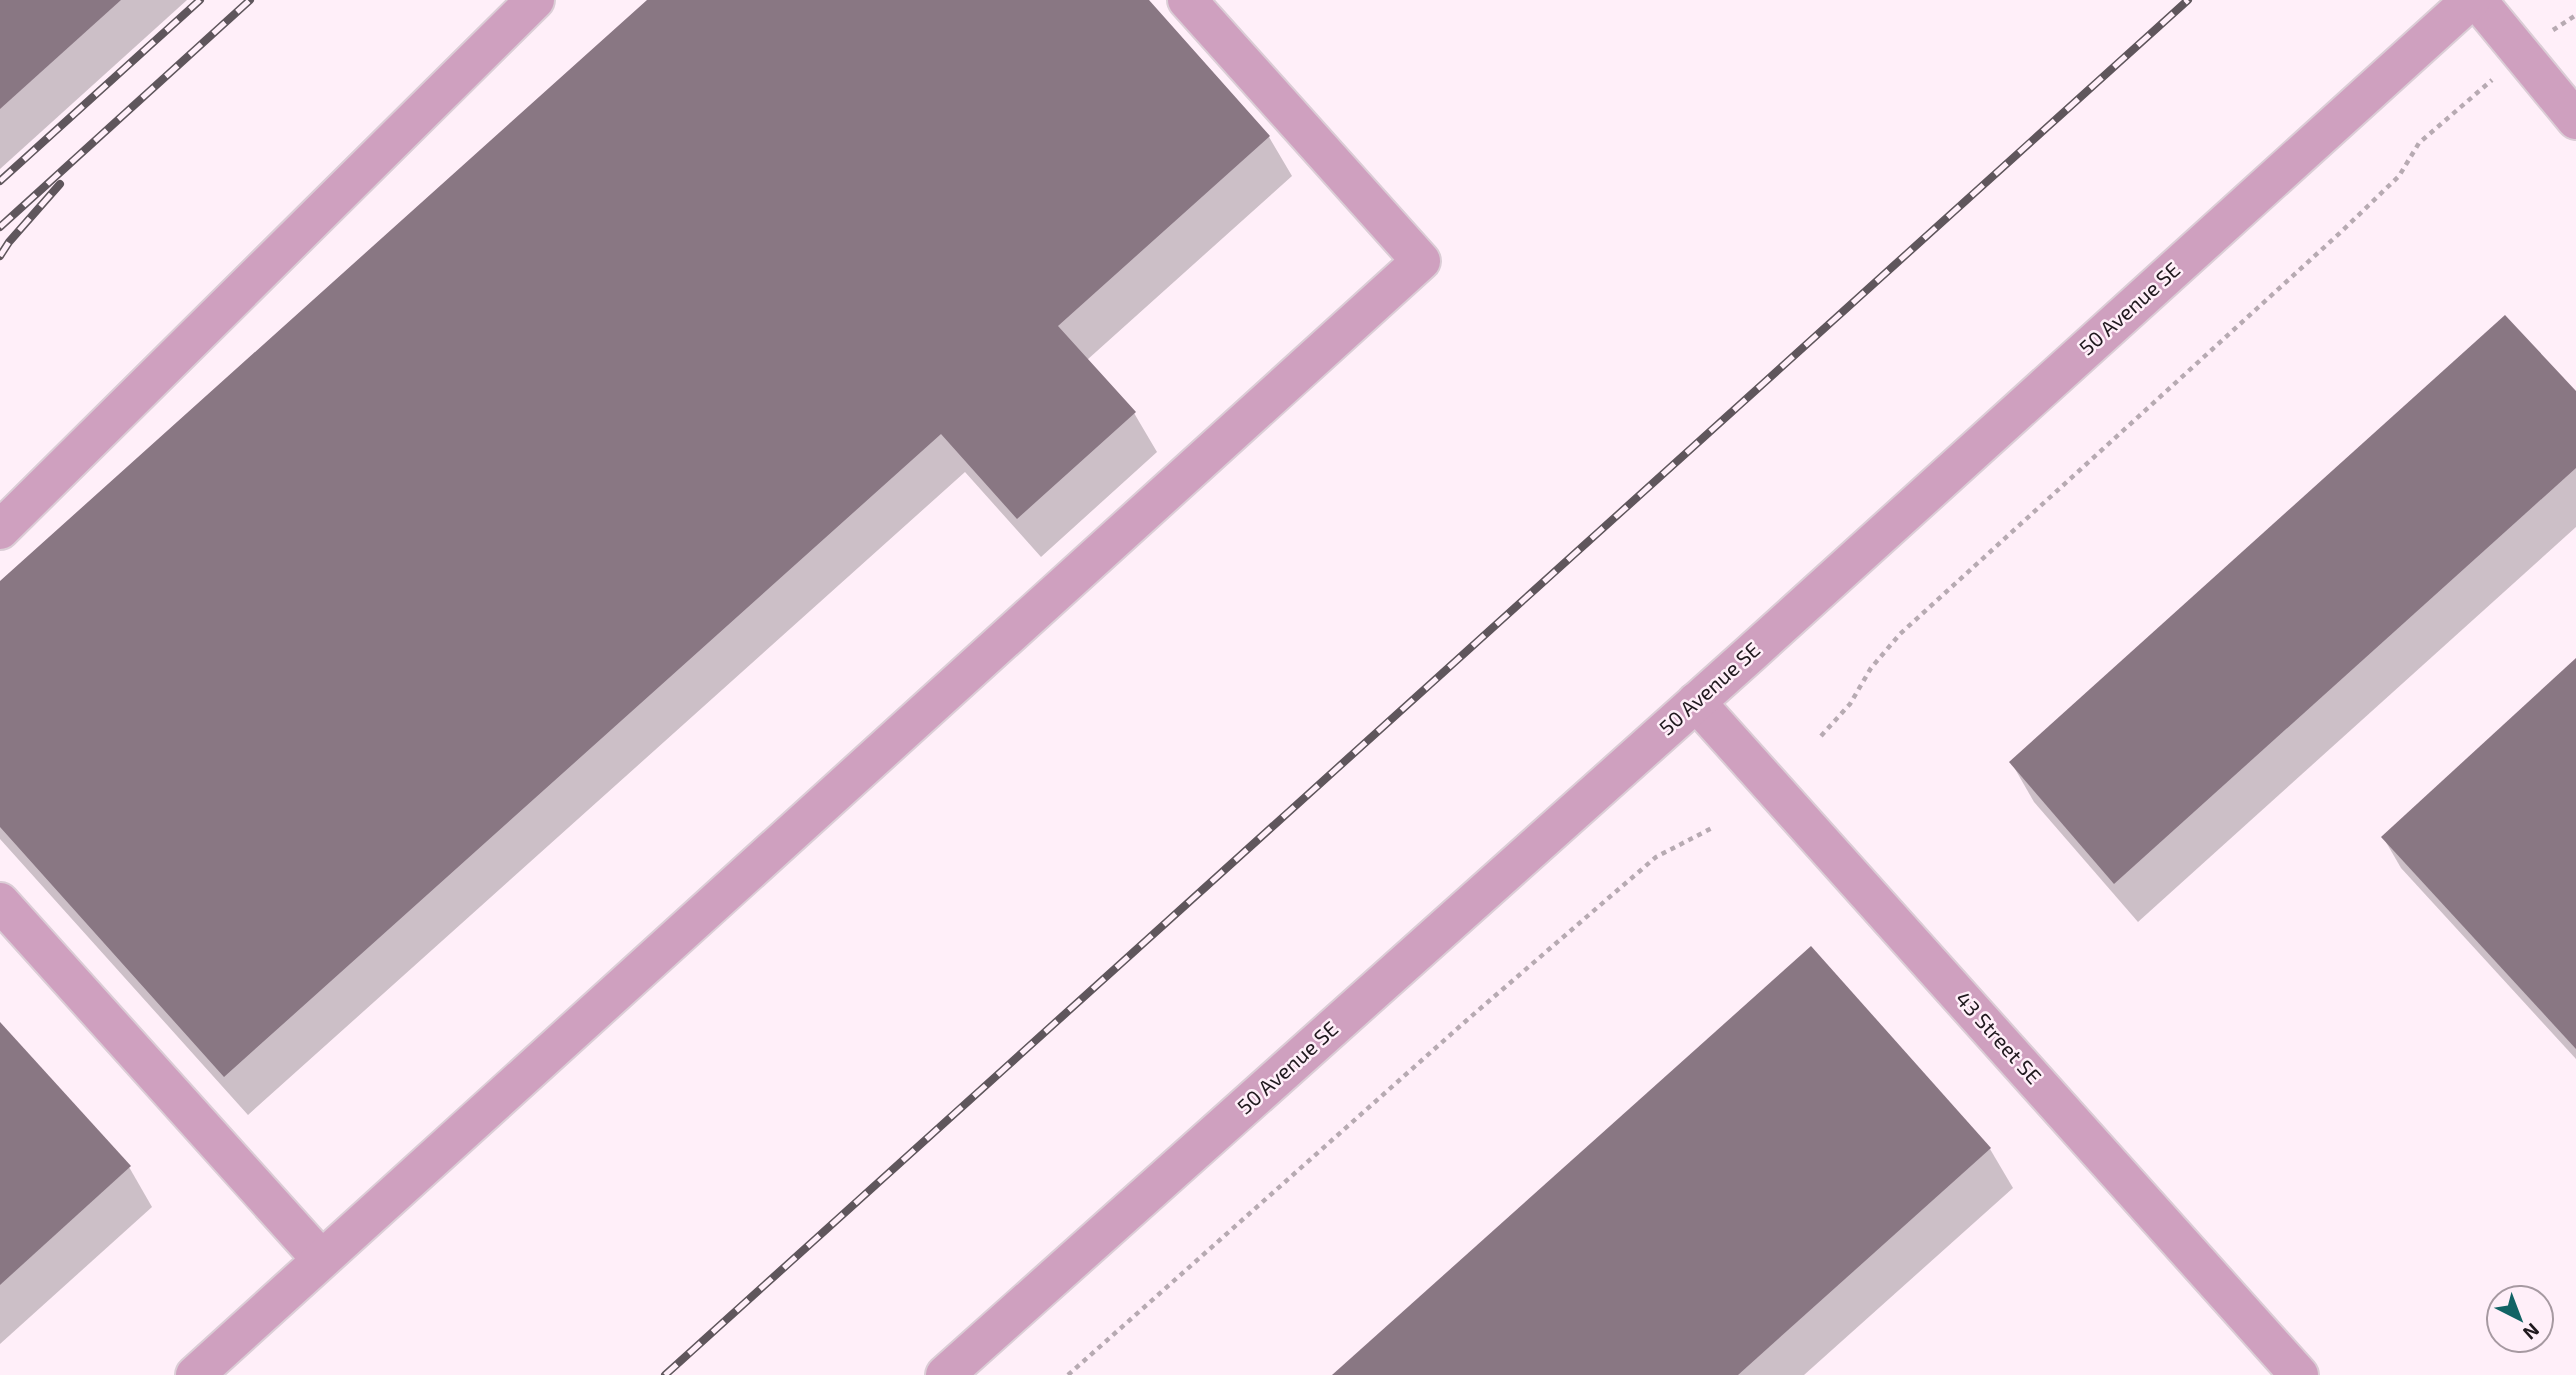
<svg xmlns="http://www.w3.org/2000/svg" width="2576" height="1375" viewBox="0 0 2576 1375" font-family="'Exo 2',sans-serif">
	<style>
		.shadow { fill: #0003 }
		.building { fill: #897783 }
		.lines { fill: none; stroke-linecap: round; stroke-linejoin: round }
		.minor-casing { stroke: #dbcdd6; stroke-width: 42 }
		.path { stroke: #b7aab2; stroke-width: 4.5; stroke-dasharray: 5 5; stroke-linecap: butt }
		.minor { stroke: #cfa0bf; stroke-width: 38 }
		.rail-casing { stroke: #5f565c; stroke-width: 8 }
		.rail { stroke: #ffeff9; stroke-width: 5; stroke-dasharray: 16; stroke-linecap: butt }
		.labels { text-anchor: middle; stroke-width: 5; stroke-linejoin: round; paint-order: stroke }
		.street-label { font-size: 21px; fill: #20191e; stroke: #ffeff9 }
	</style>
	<rect width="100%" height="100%" fill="#ffeff9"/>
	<g class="shadow">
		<polygon points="0,0 187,0 0,169"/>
		<polygon points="650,0 1146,0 1269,137 1292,176 1087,360 1134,413 1157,452 1041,557 965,472 248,1115 0,839 0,583"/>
		<polygon points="2576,394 2576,527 2138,922 2034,802 2011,762"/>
		<polygon points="2576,661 2576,1059 2401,868 2383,837"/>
		<polygon points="0,1025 129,1167 152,1207 0,1344"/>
		<polygon points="1990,1149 2013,1188 1804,1375 1334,1375"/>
	</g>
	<g class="building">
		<polygon points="0,0 121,0 0,109"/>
		<polygon points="647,0 1149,0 1270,136 1058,326 1136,412 1017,519 941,434 224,1077 0,827 0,581"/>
		<polygon points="2505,315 2576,391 2576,468 2114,884 2009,762"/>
		<polygon points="2576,658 2576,1049 2381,837"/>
		<polygon points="1811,946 1991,1148 1738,1375 1332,1375"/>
		<polygon points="0,1022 131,1166 0,1285"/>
	</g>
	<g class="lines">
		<defs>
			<g id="minor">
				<polyline points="2477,0 2576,120"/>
				<polyline points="0,530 535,0"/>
				<polyline points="1696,702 2299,1375"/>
				<polyline points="0,902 321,1259"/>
				<polyline points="195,1375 1421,261 1187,0"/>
				<polyline points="945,1375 1749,655 2471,0"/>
			</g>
		</defs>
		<use href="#minor" class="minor-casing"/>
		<g class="path">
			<polyline points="2553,30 2576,15"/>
			<polyline points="1821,736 1850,704 1871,668 1900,634 2342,231 2399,176 2419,143 2492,80"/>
			<polyline points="1068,1375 1467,1020 1656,857 1712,828"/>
		</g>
		<use href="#minor" class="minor"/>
		<defs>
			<g id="rail">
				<polyline points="0,181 200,0"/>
				<polyline points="0,227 250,0"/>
				<polyline points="0,256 9,242 60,184"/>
				<polyline points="665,1375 2188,0"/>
			</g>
		</defs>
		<use href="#rail" class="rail-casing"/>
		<use href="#rail" class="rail"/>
	</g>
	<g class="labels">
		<g class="street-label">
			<text transform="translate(2130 309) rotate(-42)" y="7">50 Avenue SE</text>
			<text transform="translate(1710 689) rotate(-42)" y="7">50 Avenue SE</text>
			<text transform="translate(1998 1038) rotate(48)" y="7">43 Street SE</text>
			<text transform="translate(1288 1068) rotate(-42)" y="7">50 Avenue SE</text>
		</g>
	</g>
	<g transform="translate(2520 1319) rotate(138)"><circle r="33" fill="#ffeff9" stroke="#a699a1" stroke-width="2"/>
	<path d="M0-5L12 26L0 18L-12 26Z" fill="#126365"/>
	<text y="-10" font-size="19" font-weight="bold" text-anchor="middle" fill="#20191e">N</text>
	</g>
</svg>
